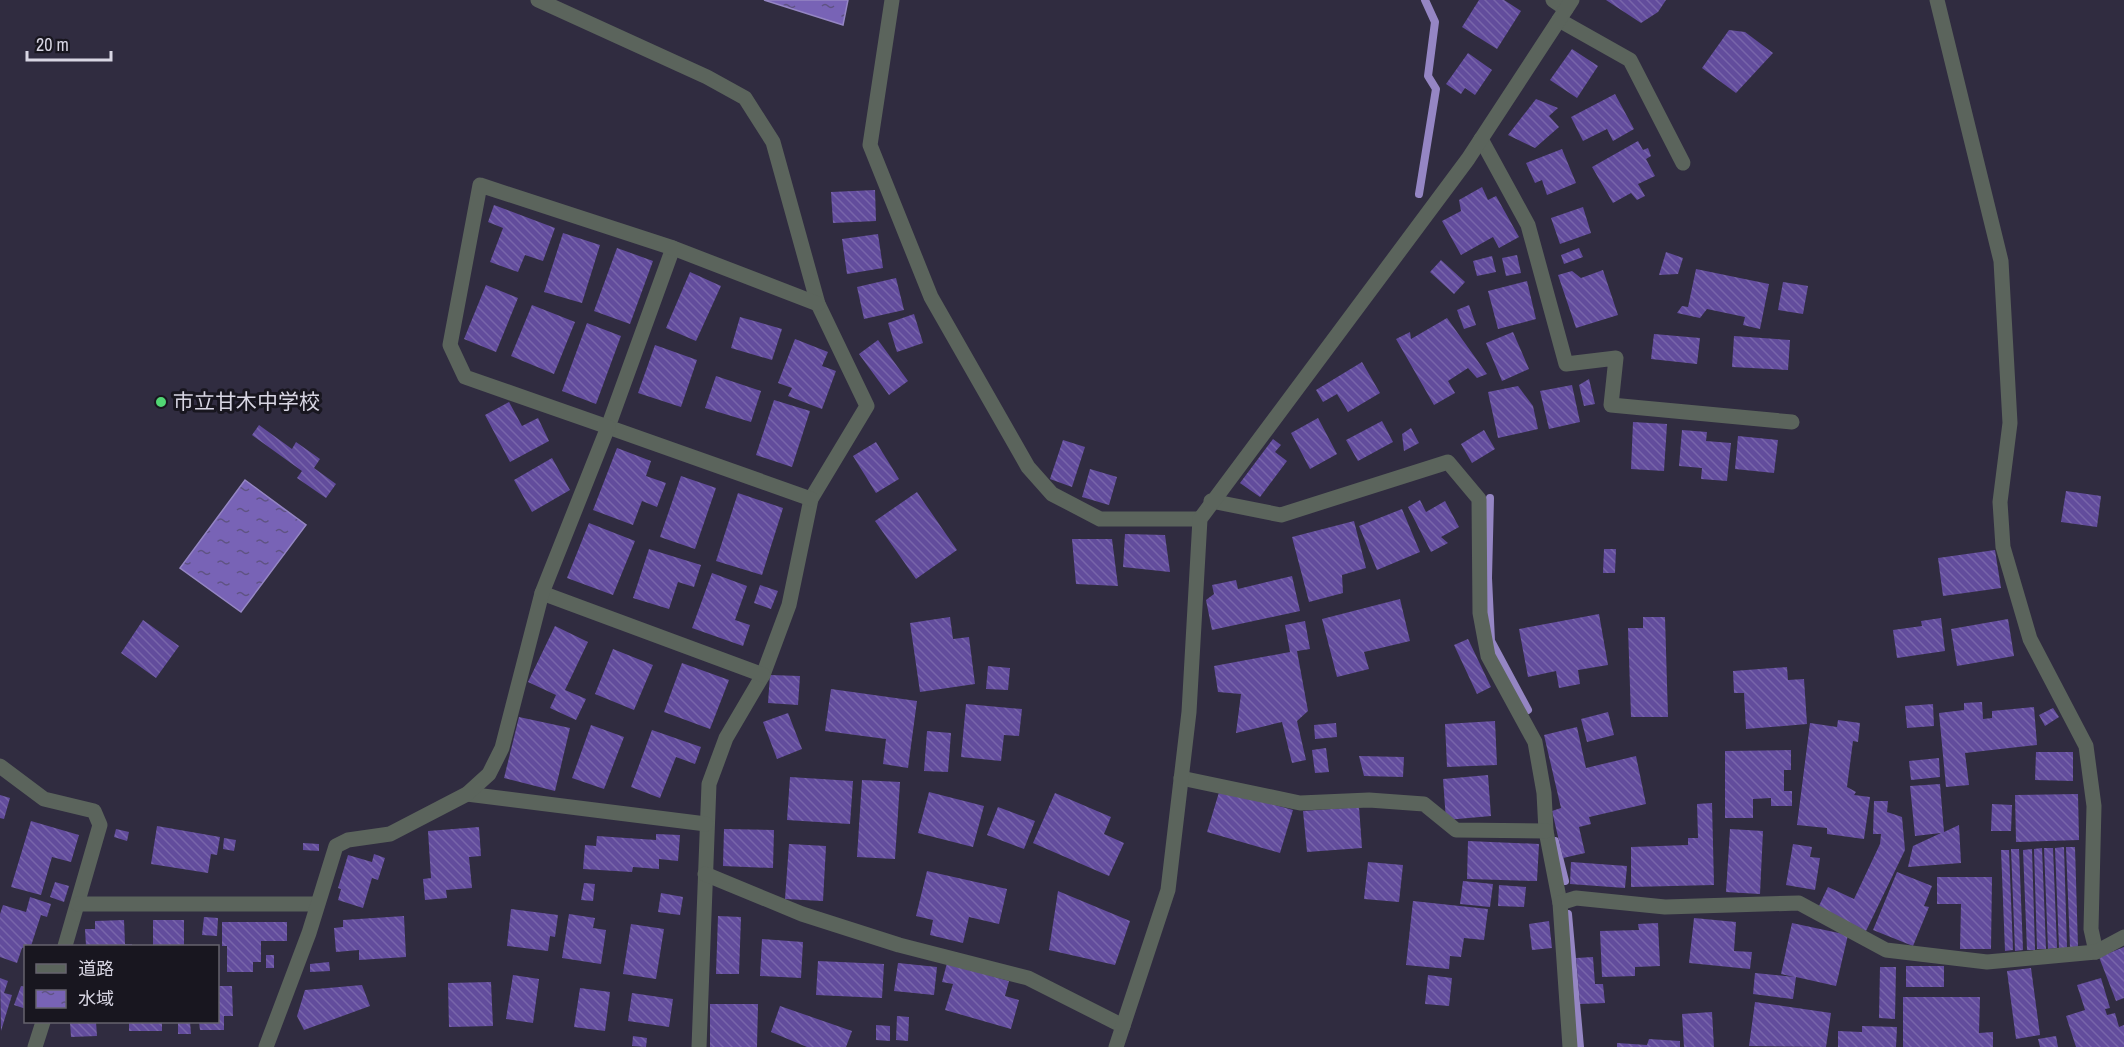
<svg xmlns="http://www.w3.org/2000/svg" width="2124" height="1047" viewBox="0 0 2124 1047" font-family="'Archivo Narrow','Noto Sans JP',sans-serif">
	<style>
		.water { fill: url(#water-ripples); stroke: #9586c4; stroke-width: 1.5 }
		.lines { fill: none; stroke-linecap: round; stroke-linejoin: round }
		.stream { stroke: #9586c4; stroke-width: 8 }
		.building { fill: url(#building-back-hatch) }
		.minor { stroke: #5b645c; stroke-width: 15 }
		.poi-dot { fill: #51d674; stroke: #18161f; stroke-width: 2 }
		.labels { text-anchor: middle; stroke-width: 6; stroke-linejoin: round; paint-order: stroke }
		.poi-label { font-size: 21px; fill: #d8d6e3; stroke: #18161f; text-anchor: start }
	</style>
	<defs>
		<pattern id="water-ripples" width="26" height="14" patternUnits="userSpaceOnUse" patternTransform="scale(1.5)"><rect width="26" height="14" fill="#7863b6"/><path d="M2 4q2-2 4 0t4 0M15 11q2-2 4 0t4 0" fill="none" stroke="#5f5383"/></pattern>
		<pattern id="building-back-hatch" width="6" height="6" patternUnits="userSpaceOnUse" patternTransform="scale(1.5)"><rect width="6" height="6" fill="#624c9c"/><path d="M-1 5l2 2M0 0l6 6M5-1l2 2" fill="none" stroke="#7865aa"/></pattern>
	</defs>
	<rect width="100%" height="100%" fill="#302c40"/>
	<g class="water">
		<polygon points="764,0 848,0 843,25"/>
		<polygon points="245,480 306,525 241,612 180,568"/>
	</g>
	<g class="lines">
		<g class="stream">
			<polyline points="1419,194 1436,89 1428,76 1435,22 1425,0"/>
			<polyline points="1490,498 1488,578 1491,641 1528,710"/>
			<polyline points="1555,841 1565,881"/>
			<polyline points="1568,914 1580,1047"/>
		</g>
	</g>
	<g class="building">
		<polygon points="1479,0 1504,0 1521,11 1497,49 1462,27"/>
		<polygon points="1606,0 1666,0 1658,12 1641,23"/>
		<polygon points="1729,30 1745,32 1773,53 1736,93 1702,68"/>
		<polygon points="1572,49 1598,66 1577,98 1550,80"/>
		<polygon points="1468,53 1492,70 1475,95 1465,88 1461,94 1446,84"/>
		<polygon points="1615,94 1634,129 1613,141 1607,129 1583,141 1571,117"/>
		<polygon points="1536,99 1558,108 1549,116 1559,127 1535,148 1508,135"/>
		<polygon points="1638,141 1643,150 1648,148 1651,156 1646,159 1655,176 1638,184 1645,196 1637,200 1631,193 1613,203 1592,167"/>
		<polygon points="1562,149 1576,183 1547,195 1542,180 1535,183 1526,163"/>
		<polygon points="1482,187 1488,200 1496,196 1519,237 1499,248 1493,237 1461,255 1442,221 1461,211 1459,200"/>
		<polygon points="875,190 876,221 833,223 831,192"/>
		<polygon points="494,205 555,228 543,261 525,255 518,272 490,262 503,228 488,222"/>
		<polygon points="1583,207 1591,233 1560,244 1551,218"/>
		<polygon points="563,233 600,245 582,303 544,292"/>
		<polygon points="878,234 883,268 847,274 842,239"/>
		<polygon points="617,248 653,261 630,324 594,311"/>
		<polygon points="1579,248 1583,257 1564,264 1561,255"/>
		<polygon points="1666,252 1683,258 1678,274 1659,275"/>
		<polygon points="1517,255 1521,273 1506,276 1502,258"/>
		<polygon points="1492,256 1496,272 1477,276 1473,261"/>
		<polygon points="1441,260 1465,282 1454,294 1430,272"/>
		<polygon points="1696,269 1769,284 1760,329 1743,325 1745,317 1707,309 1700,318 1677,313 1682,306 1688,307"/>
		<polygon points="1603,270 1618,315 1576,328 1558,275 1572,271 1581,278"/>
		<polygon points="690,272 721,286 696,341 666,328"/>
		<polygon points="896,278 904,310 864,319 857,287"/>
		<polygon points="1527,281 1536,319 1498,329 1488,291"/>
		<polygon points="1783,282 1808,286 1803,314 1778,310"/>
		<polygon points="486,285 518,298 496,352 464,339"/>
		<polygon points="532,305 575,322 554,374 511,356"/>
		<polygon points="1469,305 1476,325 1464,329 1457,310"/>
		<polygon points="914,314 923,343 897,352 888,323"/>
		<polygon points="740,317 782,329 772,360 731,348"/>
		<polygon points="1447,318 1487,374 1477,378 1468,368 1448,381 1455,393 1434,405 1396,339 1410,332 1411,339"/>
		<polygon points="587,323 621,336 596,404 562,391"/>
		<polygon points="1513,332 1529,369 1502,381 1486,343"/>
		<polygon points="1654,334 1700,338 1697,364 1651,359"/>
		<polygon points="1734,336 1790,340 1788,370 1732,367"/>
		<polygon points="795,339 828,352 822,366 836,371 822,409 788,396 792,388 778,383"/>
		<polygon points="878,340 908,381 889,395 859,354"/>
		<polygon points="655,345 697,360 681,407 638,393"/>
		<polygon points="1362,362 1380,393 1348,412 1337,394 1323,402 1316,390"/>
		<polygon points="716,376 761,391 751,422 705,408"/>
		<polygon points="1589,379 1595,404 1584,406 1579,385"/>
		<polygon points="1572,385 1580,422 1549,429 1540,391"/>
		<polygon points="1518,386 1533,406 1538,429 1498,438 1488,392"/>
		<polygon points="774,400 810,411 792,467 756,455"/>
		<polygon points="509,402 522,426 538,418 549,441 510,462 485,415"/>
		<polygon points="1318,418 1337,454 1310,469 1291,433"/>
		<polygon points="1382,421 1393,442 1358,461 1346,440"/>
		<polygon points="1633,422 1667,424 1664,471 1631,469"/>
		<polygon points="259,425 292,449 296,442 320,459 314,468 336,484 326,498 297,478 302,471 252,435"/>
		<polygon points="1411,428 1419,443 1404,451 1402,434"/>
		<polygon points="1484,430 1495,449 1472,463 1461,444"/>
		<polygon points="1682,430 1707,432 1706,441 1731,443 1727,481 1701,479 1702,468 1679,466"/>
		<polygon points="1738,436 1778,440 1774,473 1735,469"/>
		<polygon points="1273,439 1281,445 1275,452 1287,461 1260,497 1240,483"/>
		<polygon points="1063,440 1085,447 1072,487 1050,479"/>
		<polygon points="876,442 899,479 876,493 853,456"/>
		<polygon points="617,448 651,461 646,476 666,483 657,507 642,501 633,525 593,510"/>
		<polygon points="552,458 570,490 532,512 514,480"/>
		<polygon points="1090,469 1117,477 1109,505 1082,497"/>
		<polygon points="681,476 716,488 695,549 660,537"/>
		<polygon points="2066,491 2101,496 2097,527 2061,522"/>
		<polygon points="917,492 957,550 916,579 875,521"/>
		<polygon points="738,493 783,508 762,575 716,561"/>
		<polygon points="1420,500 1426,512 1445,501 1459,527 1441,537 1448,543 1431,552 1408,507"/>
		<polygon points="1402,509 1420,552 1377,570 1359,526"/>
		<polygon points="1354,521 1366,568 1342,575 1343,593 1309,602 1292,537"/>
		<polygon points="589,523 635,541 613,595 567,578"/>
		<polygon points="1125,534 1165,535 1170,572 1123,567"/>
		<polygon points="1072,539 1112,539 1118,586 1076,584"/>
		<polygon points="649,549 701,565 694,587 678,582 669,609 633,598"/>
		<polygon points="1604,549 1616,549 1615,573 1603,573"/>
		<polygon points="1995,550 2001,588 1943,596 1938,558"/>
		<polygon points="712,573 747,586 735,620 750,625 743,646 692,628"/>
		<polygon points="1292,576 1300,611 1212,630 1206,600 1214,594 1212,585 1236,580 1238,589"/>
		<polygon points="760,585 778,591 771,609 754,603"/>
		<polygon points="1400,599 1410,641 1364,652 1369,669 1337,677 1322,619"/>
		<polygon points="1599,614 1608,665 1578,670 1580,684 1559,688 1556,671 1528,677 1519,629"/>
		<polygon points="950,617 953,639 969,637 975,684 920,692 910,623"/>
		<polygon points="1643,617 1665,617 1668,717 1631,717 1628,628 1643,628"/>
		<polygon points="1941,618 1945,651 1897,658 1893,630 1922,626 1921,621"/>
		<polygon points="2008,619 2014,656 1957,666 1951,629"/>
		<polygon points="143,620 179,646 156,678 121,653"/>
		<polygon points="1305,621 1310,649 1297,651 1308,711 1297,721 1306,760 1292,763 1282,722 1236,733 1241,694 1218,692 1214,666 1290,652 1285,625"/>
		<polygon points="555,626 588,642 565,690 586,699 576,720 550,708 556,695 528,682"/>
		<polygon points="1468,639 1491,687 1477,694 1454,645"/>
		<polygon points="613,649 653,665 634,710 595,694"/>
		<polygon points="682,663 729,680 710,729 664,712"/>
		<polygon points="988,666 1010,668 1008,690 986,689"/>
		<polygon points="1787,667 1788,680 1804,679 1807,724 1746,729 1744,693 1734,693 1733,671"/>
		<polygon points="770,675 800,676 798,705 768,703"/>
		<polygon points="831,689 917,701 908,768 883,764 886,739 825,731"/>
		<polygon points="1982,702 1983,719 1992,718 1992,711 2034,707 2037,745 1965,753 1969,785 1946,787 1939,713 1964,710 1964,703"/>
		<polygon points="966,704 1022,709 1019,736 1004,735 1001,761 961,757"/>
		<polygon points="1933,704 1934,726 1907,728 1905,706"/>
		<polygon points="2053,708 2059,717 2045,726 2039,715"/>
		<polygon points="1608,712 1614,735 1587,742 1581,719"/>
		<polygon points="788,713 802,749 777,759 763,722"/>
		<polygon points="519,717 570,728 555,791 504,778"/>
		<polygon points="1838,720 1860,723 1858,742 1853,741 1847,787 1856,792 1854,795 1870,797 1864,839 1827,834 1827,828 1797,825 1810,723 1837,727"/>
		<polygon points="1495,721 1497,765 1447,767 1445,724"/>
		<polygon points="1336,723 1337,737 1315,739 1314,725"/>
		<polygon points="591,725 624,737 604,789 572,778"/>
		<polygon points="1577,727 1586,768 1636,756 1646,804 1589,817 1591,824 1579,827 1585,853 1563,858 1552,811 1561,808 1544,735"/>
		<polygon points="652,730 701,747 695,764 676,757 660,798 631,787"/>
		<polygon points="927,731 951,733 948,772 924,771"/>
		<polygon points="1326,748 1329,772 1315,773 1312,750"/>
		<polygon points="1791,750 1791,770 1784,770 1784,791 1792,791 1792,806 1771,806 1771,798 1753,799 1753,818 1725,818 1725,751"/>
		<polygon points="2036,752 2073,752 2073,781 2035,780"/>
		<polygon points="1359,756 1404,757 1403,777 1364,776"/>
		<polygon points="1939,758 1940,777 1911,780 1909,761"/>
		<polygon points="1488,775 1491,816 1446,820 1443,779"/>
		<polygon points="790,777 853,781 850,824 787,820"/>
		<polygon points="862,780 900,782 895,859 857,857"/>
		<polygon points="1940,784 1944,832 1959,825 1961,863 1908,867 1913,846 1941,833 1915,836 1910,786"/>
		<polygon points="1220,789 1293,810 1280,853 1207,832"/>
		<polygon points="929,792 984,806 973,847 918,833"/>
		<polygon points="1055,793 1111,817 1104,834 1124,843 1109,876 1033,843"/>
		<polygon points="2078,794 2079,840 2016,842 2015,795"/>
		<polygon points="0,795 10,798 4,819 0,818"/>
		<polygon points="1874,801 1888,801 1887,812 1902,817 1905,850 1866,931 1818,908 1828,887 1854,899 1880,844 1881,834 1873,834"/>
		<polygon points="1712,803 1714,885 1631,887 1631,847 1688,845 1688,838 1698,838 1697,804"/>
		<polygon points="1992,804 2012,805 2011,831 1991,831"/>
		<polygon points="998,807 1035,821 1024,849 987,835"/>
		<polygon points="1359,807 1362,848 1307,852 1303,811"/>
		<polygon points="31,821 79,835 71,862 52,857 41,895 11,887"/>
		<polygon points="157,826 220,837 217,855 211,854 208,873 151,864"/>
		<polygon points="479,827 481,856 469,857 472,888 446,890 447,898 425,900 423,879 431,878 428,831"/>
		<polygon points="116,829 129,832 127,841 114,837"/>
		<polygon points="724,829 774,830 773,868 723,866"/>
		<polygon points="1730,829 1763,831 1760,894 1726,892"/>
		<polygon points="656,834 680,835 678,861 659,859 659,869 633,867 632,872 583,869 585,845 596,846 597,836 656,840"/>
		<polygon points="224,838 236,840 234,851 223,849"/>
		<polygon points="1468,841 1539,844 1537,881 1467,879"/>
		<polygon points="303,843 319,844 319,851 303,850"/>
		<polygon points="789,844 826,846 823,901 785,899"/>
		<polygon points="1793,844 1812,847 1810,857 1820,858 1815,890 1786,885"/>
		<polygon points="2064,847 2067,948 2059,948 2055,848"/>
		<polygon points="2066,847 2075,847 2078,948 2070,948"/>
		<polygon points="2042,848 2046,949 2037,949 2034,849"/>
		<polygon points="2044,848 2053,848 2057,948 2048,949"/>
		<polygon points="2011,849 2019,849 2023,950 2015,951"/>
		<polygon points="2032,849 2035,950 2027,950 2023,850"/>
		<polygon points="2001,850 2009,850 2013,950 2005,951"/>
		<polygon points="374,854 385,858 378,880 372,878 363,908 338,900 341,889 338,888 348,855 372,862"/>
		<polygon points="1368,862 1403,865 1399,902 1364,899"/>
		<polygon points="1571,862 1627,866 1625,888 1570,884"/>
		<polygon points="927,871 1007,889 999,924 969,917 963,943 930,935 933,920 916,916"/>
		<polygon points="1897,872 1932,886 1924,906 1929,907 1913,946 1873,930"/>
		<polygon points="1937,877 1992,877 1991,949 1960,949 1961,904 1937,904"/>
		<polygon points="1463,881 1493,884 1490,907 1460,904"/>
		<polygon points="55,882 69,886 64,902 50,897"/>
		<polygon points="584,883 595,884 593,901 581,900"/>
		<polygon points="1499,885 1526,887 1524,907 1498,906"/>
		<polygon points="1058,891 1130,921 1115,965 1049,950"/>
		<polygon points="661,893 683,897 680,915 658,912"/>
		<polygon points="30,897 51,904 47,917 41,915 31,946 22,948 17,963 0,957 0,914 3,905 26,912"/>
		<polygon points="1413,901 1488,909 1484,940 1464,938 1461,957 1450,956 1449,969 1406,965"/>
		<polygon points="511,909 558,915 555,937 550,936 548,951 507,946"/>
		<polygon points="569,914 595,918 593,928 606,930 601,964 562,958"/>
		<polygon points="404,916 406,957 359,960 359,950 336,952 334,928 343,927 343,920"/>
		<polygon points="718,916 741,917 739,974 716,974"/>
		<polygon points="204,917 218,918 217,936 202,935"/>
		<polygon points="1694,918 1736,922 1734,951 1752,952 1750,969 1689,963"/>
		<polygon points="124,920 125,944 132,944 132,946 86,946 85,929 95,929 95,921"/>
		<rect x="153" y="920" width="31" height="26"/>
		<polygon points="1549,921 1552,948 1532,950 1529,924"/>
		<polygon points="222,922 287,922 287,941 261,941 261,962 253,962 253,972 227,972 227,946 222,946"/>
		<polygon points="1658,923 1660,966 1635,967 1635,976 1602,977 1600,931 1639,930 1638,924"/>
		<polygon points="1792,923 1848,935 1836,986 1796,977 1793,999 1753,994 1755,973 1794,977 1781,974"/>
		<polygon points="631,924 664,929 656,979 623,974"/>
		<polygon points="762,939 803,942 801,978 760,976"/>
		<polygon points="2124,947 2124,998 2116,1001 2099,957"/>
		<rect x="266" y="955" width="8" height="13"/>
		<polygon points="1593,957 1595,984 1603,984 1605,1003 1580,1004 1576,958"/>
		<polygon points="818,961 884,964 882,998 816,995"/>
		<polygon points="329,962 330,971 310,972 310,964"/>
		<polygon points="898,963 937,967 934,995 894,991"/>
		<polygon points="947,963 1009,981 1005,996 1019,1000 1011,1029 945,1010 953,984 942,982"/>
		<rect x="1906" y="966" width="38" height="21"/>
		<polygon points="1880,967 1896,967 1895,1019 1879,1018"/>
		<polygon points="2031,968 2040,1035 2016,1039 2007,971"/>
		<polygon points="513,975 539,979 533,1023 506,1019"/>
		<polygon points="1428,975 1452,978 1449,1006 1425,1004"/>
		<polygon points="0,978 8,981 4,993 12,995 1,1031"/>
		<polygon points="2101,978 2110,1008 2105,1009 2107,1015 2115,1013 2119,1027 2124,1025 2124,1047 2076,1047 2066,1016 2085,1010 2077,985"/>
		<polygon points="491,982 493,1026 449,1027 448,983"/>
		<polygon points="362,985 370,1006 304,1030 297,1016 305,990"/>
		<polygon points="21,986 26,987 26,1009 14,1005"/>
		<polygon points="218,986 232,986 233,1016 224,1016 224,1030 200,1030 199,1022 218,1022"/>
		<polygon points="580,988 610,992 605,1031 574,1027"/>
		<polygon points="632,993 673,999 669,1027 628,1021"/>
		<polygon points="1903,997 1980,997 1979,1033 1993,1032 1993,1047 1903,1047"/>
		<polygon points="1755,1002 1831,1013 1826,1047 1749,1046"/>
		<polygon points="710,1004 758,1004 757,1047 710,1047"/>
		<polygon points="780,1006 852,1031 846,1047 807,1047 771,1032"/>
		<polygon points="1712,1012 1714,1047 1684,1047 1682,1014"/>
		<polygon points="897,1016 909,1017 908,1041 896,1040"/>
		<polygon points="70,1022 96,1022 97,1036 71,1037"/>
		<rect x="129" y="1022" width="33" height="9"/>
		<polygon points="178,1022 190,1022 191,1034 178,1034"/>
		<polygon points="876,1025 890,1026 890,1041 876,1040"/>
		<polygon points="1862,1026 1897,1027 1896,1047 1838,1047 1838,1031 1862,1032"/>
		<polygon points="633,1036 647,1038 646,1047 632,1046"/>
		<polygon points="2056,1036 2058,1047 2040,1047 2038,1039"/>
		<polygon points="1649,1039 1680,1041 1680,1047 1617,1047 1617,1043 1647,1045"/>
	</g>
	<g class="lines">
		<g class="minor">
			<polyline points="538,0 707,77 745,98 773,142 818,304 867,406 811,499 789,605 763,675 726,738 709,784 699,1047"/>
			<polyline points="892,0 870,145 931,297 1028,467 1052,494 1100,519 1200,519"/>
			<polyline points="1553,0 1566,9"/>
			<polyline points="1937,0 2001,261 2010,423 2000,502 2003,547 2030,639 2086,746 2094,806 2091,929 2096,952"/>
			<polyline points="1559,20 1630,60 1683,163"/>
			<polyline points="1481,139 1528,225 1566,364 1616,358 1611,405 1792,422"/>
			<polyline points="673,248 608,427 811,499"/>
			<polyline points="1211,501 1281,515 1448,462 1479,499 1480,613 1488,656 1535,742 1544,793 1546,831 1560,903"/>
			<polyline points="542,593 763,675"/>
			<polyline points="0,766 44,799 94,811 100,825 65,946"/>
			<polyline points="1181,778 1300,803 1369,800 1424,804 1456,830 1546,831"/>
			<polyline points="467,794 706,824"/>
			<polyline points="705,874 802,914 899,945 1028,978 1123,1026"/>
			<polyline points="78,904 316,904"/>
			<polyline points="35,1047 43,1022"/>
			<polyline points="266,1047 309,933 336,846 348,840 390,834 467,794 489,774 502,748 542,593 608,427 465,377 450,345 480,185 673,248 818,304"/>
			<polyline points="1116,1047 1168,890 1189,712 1200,519 1468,159 1572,0"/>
			<polyline points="1570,1047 1560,903 1576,898 1665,907 1799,903 1886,950 1987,962 2096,952 2124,937"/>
		</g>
	</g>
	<circle class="poi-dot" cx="161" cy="402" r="6"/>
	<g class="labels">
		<g class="poi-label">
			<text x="173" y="409">市立甘木中学校</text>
		</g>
	</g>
	<rect x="24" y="945" width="195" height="78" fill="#18161f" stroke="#65636d" stroke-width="1.5"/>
	<rect x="36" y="964" width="30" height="9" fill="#5b645c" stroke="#65636d" stroke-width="1.5"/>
	<text x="78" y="975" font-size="18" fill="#d8d6e3">道路</text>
	<rect x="36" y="990" width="30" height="18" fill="url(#water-ripples)" stroke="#65636d" stroke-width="1.5"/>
	<text x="78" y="1005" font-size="18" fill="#d8d6e3">水域</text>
	<path d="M27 51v9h84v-9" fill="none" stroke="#d8d6e3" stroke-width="3"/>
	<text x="36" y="51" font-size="18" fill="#d8d6e3" stroke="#18161f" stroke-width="4.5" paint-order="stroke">20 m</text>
</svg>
